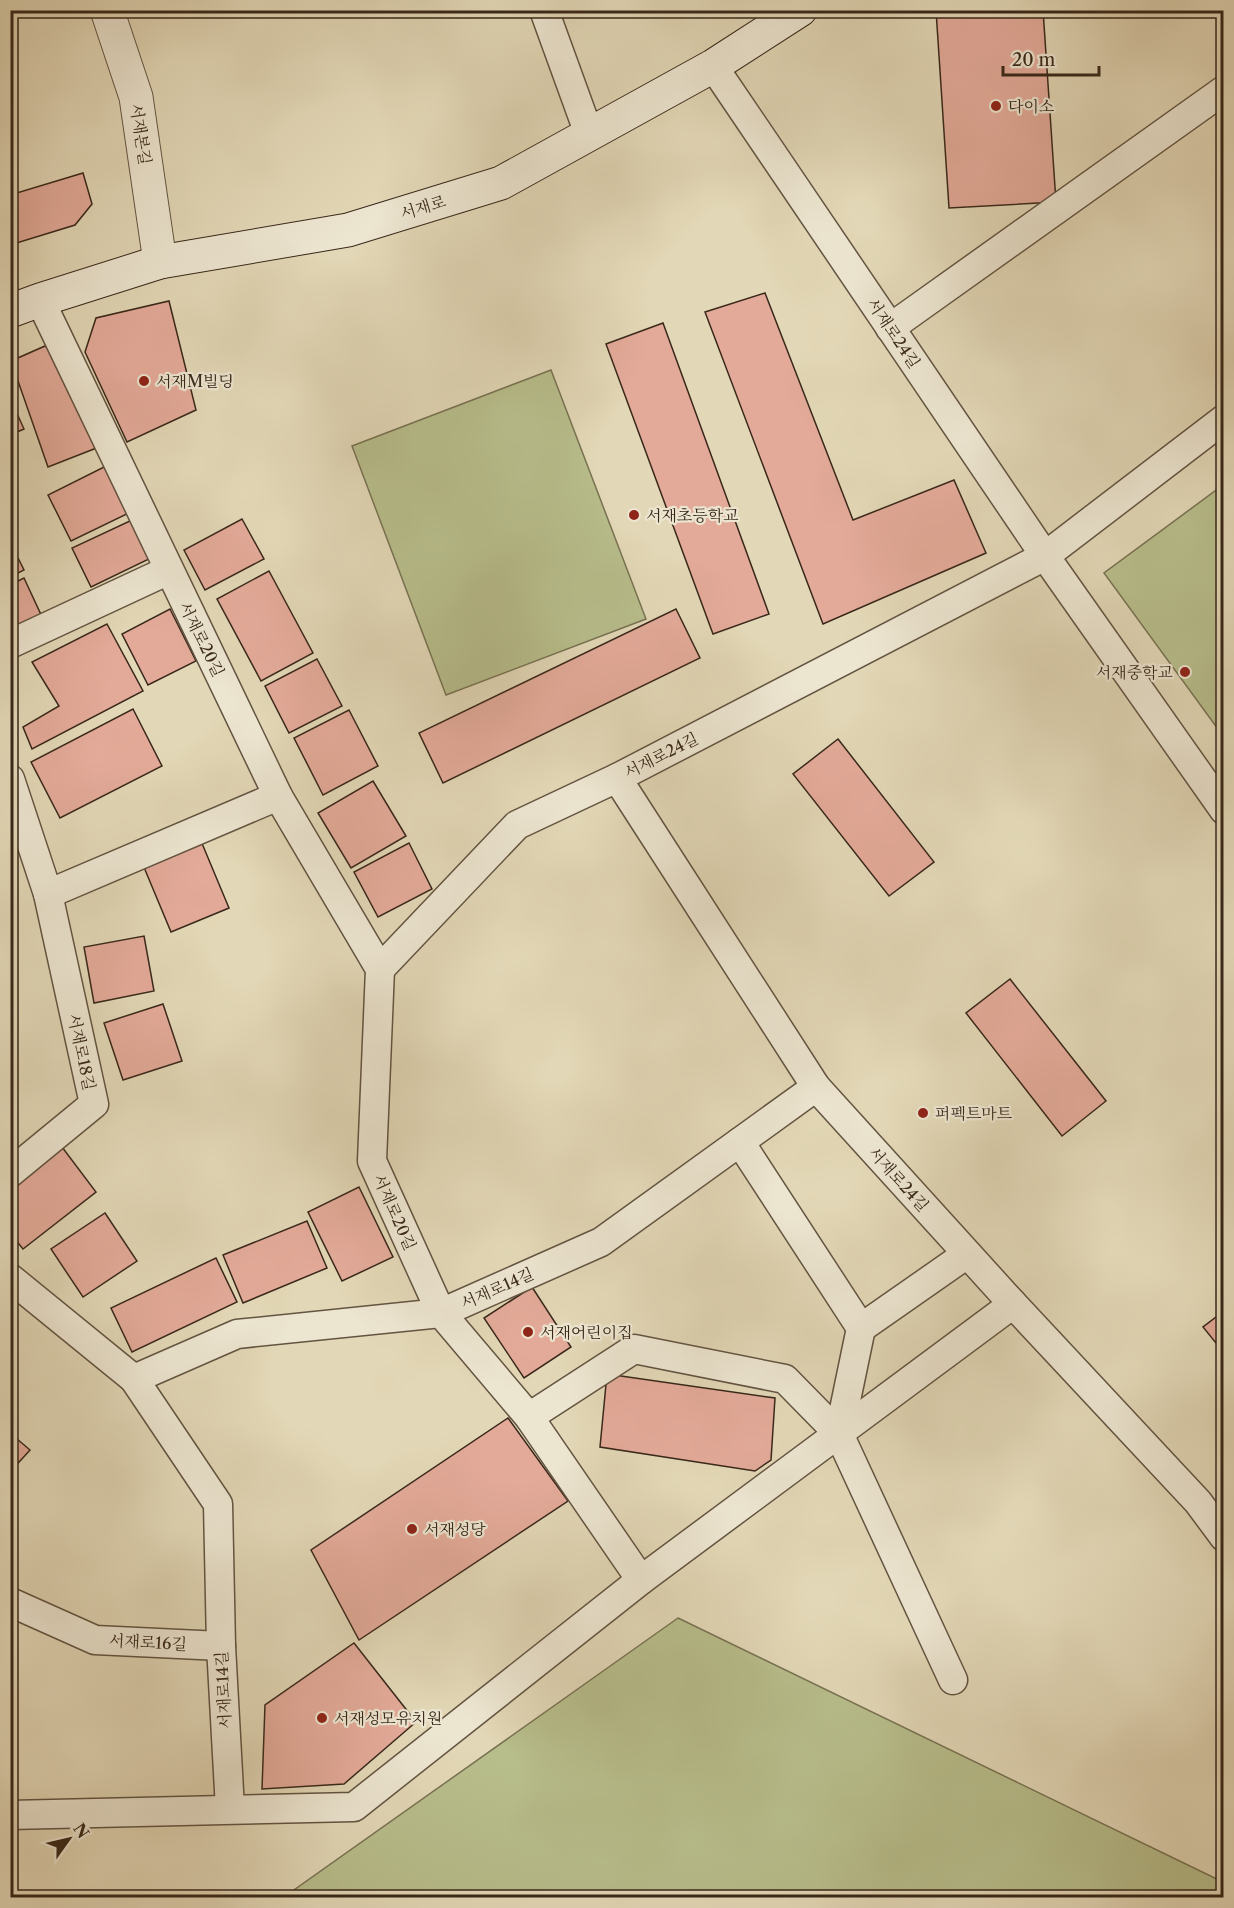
<svg xmlns="http://www.w3.org/2000/svg" width="1234" height="1908" viewBox="0 0 1234 1908" font-family="'Libre Caslon Text','Noto Serif KR',serif">
	<style>
		.green { fill: #b7bd8b; stroke: #787252; stroke-width: 1.5 }
		.building { fill: #e3aa99; stroke: #39281a; stroke-width: 1.5 }
		.lines { fill: none; stroke-linecap: round; stroke-linejoin: round }
		.minor-casing { stroke: #635441; stroke-width: 31 }
		.tertiary-casing { stroke: #635441; stroke-width: 35 }
		.secondary-casing { stroke: #39281a; stroke-width: 35 }
		.minor { stroke: #ece5d0; stroke-width: 28 }
		.tertiary { stroke: #ece5d0; stroke-width: 33 }
		.secondary { stroke: #ece5d0; stroke-width: 33 }
		.poi-dot { fill: #8f2418; stroke: #ece5d0; stroke-width: 2 }
		.labels { text-anchor: middle; stroke-width: 4.5; stroke-linejoin: round; paint-order: stroke }
		.poi-label { font-size: 16px; fill: #39281a; stroke: #ece5d0; text-anchor: start }
		.street-label { font-size: 16px; fill: #39281a; stroke: #ece5d0 }
	</style>
	<rect width="100%" height="100%" fill="#e2d7b6"/>
	<filter id="stains"><feTurbulence type="fractalNoise" baseFrequency=".00333" numOctaves="4"/><feColorMatrix values="0 0 0 0 .2 0 0 0 0 .09 0 0 0 0 .02 0 0 0 .5 -.17"/></filter>
	<radialGradient id="worn" r=".72"><stop offset=".6" stop-color="#630" stop-opacity="0"/><stop offset="1" stop-color="#630" stop-opacity=".3"/></radialGradient>
	<g class="green">
		<polygon points="551,370 646,619 446,695 352,446"/>
		<polygon points="1223,485 1223,736 1104,573"/>
		<polygon points="678,1618 1223,1882 1223,1897 284,1897"/>
	</g>
	<g class="building">
		<polygon points="936,10 1043,10 1056,202 949,208"/>
		<polygon points="83,173 92,204 75,225 10,245 10,195"/>
		<polygon points="765,293 853,520 954,480 986,553 823,624 705,312"/>
		<polygon points="169,301 196,410 127,442 85,352 96,318"/>
		<polygon points="663,323 769,614 713,634 606,344"/>
		<polygon points="45,346 60,359 99,447 48,467 11,361"/>
		<polygon points="10,398 24,429 10,435"/>
		<polygon points="108,465 131,512 71,541 48,495"/>
		<polygon points="242,519 264,559 205,590 184,550"/>
		<polygon points="132,520 151,558 91,587 72,548"/>
		<polygon points="10,542 24,570 10,577"/>
		<polygon points="269,571 313,653 261,681 217,599"/>
		<polygon points="24,578 43,619 10,634 10,585"/>
		<polygon points="170,609 196,661 148,685 122,634"/>
		<polygon points="676,609 700,658 443,783 419,733"/>
		<polygon points="107,624 143,691 32,749 23,727 59,706 32,662"/>
		<polygon points="317,659 342,706 289,733 265,686"/>
		<polygon points="133,709 162,766 60,818 31,762"/>
		<polygon points="349,710 378,766 323,795 294,738"/>
		<polygon points="838,739 934,862 889,896 793,774"/>
		<polygon points="373,781 406,836 351,868 318,813"/>
		<polygon points="201,841 229,908 171,932 143,865"/>
		<polygon points="409,843 432,889 378,917 354,872"/>
		<polygon points="144,936 154,991 94,1003 84,947"/>
		<polygon points="1010,979 1106,1101 1062,1136 966,1013"/>
		<polygon points="163,1004 182,1061 123,1080 104,1023"/>
		<polygon points="62,1147 96,1192 23,1249 10,1233 10,1186"/>
		<polygon points="359,1187 393,1257 342,1281 308,1212"/>
		<polygon points="105,1213 137,1261 83,1297 51,1249"/>
		<polygon points="307,1221 327,1268 243,1303 223,1255"/>
		<polygon points="216,1258 237,1302 132,1352 111,1308"/>
		<polygon points="532,1287 571,1347 524,1378 484,1318"/>
		<polygon points="1224,1311 1224,1353 1203,1327"/>
		<polygon points="607,1374 775,1398 771,1460 755,1471 600,1447"/>
		<polygon points="508,1418 568,1501 359,1640 311,1550"/>
		<polygon points="10,1433 30,1450 10,1472"/>
		<polygon points="354,1643 416,1722 344,1784 262,1789 265,1705"/>
	</g>
	<g class="lines">
		<defs>
			<g id="minor">
				<polyline points="544,10 589,134"/>
				<polyline points="713,66 1045,556 1224,810"/>
				<polyline points="40,300 278,796 380,969 372,1161 441,1313 529,1417 641,1580"/>
				<polyline points="890,328 1224,90"/>
				<polyline points="10,644 169,570"/>
				<polyline points="617,778 816,1087 1013,1304 1198,1502 1224,1537"/>
				<polyline points="10,779 48,894 94,1104 10,1173"/>
				<polyline points="48,894 278,796"/>
				<polyline points="380,969 517,825 617,778 1045,556 1224,419"/>
				<polyline points="740,1142 861,1328 967,1254"/>
				<polyline points="10,1278 134,1379 237,1334 441,1313 601,1242 816,1087"/>
				<polyline points="134,1379 218,1504 221,1646 230,1809"/>
				<polyline points="529,1417 634,1349 785,1379 839,1434 953,1680"/>
				<polyline points="839,1434 861,1328"/>
				<polyline points="10,1602 95,1640 221,1646"/>
				<polyline points="10,1815 354,1807 641,1580 1013,1304"/>
			</g>
			<polyline id="tertiary" points="107,10 136,97 160,262"/>
			<polyline id="secondary" points="10,311 40,300 160,262 348,230 501,183 713,66 800,10"/>
		</defs>
		<use href="#minor" class="minor-casing"/>
		<use href="#tertiary" class="tertiary-casing"/>
		<use href="#secondary" class="secondary-casing"/>
		<use href="#minor" class="minor"/>
		<use href="#tertiary" class="tertiary"/>
		<use href="#secondary" class="secondary"/>
	</g>
	<g class="poi-dot">
		<circle cx="996" cy="106" r="6"/>
		<circle cx="144" cy="381" r="6"/>
		<circle cx="634" cy="515" r="6"/>
		<circle cx="1185" cy="672" r="6"/>
		<circle cx="923" cy="1113" r="6"/>
		<circle cx="528" cy="1332" r="6"/>
		<circle cx="412" cy="1529" r="6"/>
		<circle cx="322" cy="1718" r="6"/>
	</g>
	<g class="labels">
		<g class="poi-label">
			<text x="1008" y="112">다이소</text>
			<text x="156" y="387">서재M빌딩</text>
			<text x="646" y="521">서재초등학교</text>
			<text x="1173" y="678" text-anchor="end">서재중학교</text>
			<text x="935" y="1119">퍼펙트마트</text>
			<text x="540" y="1338">서재어린이집</text>
			<text x="424" y="1535">서재성당</text>
			<text x="334" y="1724">서재성모유치원</text>
		</g>
		<g class="street-label">
			<text transform="translate(141 134) rotate(81)" y="6">서재본길</text>
			<text transform="translate(423 207) rotate(-17)" y="6">서재로</text>
			<text transform="translate(894 333) rotate(56)" y="6">서재로24길</text>
			<text transform="translate(202 639) rotate(64)" y="6">서재로20길</text>
			<text transform="translate(661 755) rotate(-27)" y="6">서재로24길</text>
			<text transform="translate(82 1052) rotate(78)" y="6">서재로18길</text>
			<text transform="translate(899 1179) rotate(48)" y="6">서재로24길</text>
			<text transform="translate(395 1212) rotate(66)" y="6">서재로20길</text>
			<text transform="translate(497 1288) rotate(-24)" y="6">서재로14길</text>
			<text transform="translate(148 1642) rotate(3)" y="6">서재로16길</text>
			<text transform="translate(223 1690) rotate(-93)" y="6">서재로14길</text>
		</g>
	</g>
	<rect width="1234" height="1908" fill="none" stroke="#e2d7b6" stroke-width="36"/>
	<rect x="12" y="12" width="1210" height="1884" fill="none" stroke="#39281a" stroke-width="3"/>
	<rect x="18" y="18" width="1198" height="1872" fill="none" stroke="#39281a" stroke-width="1.5"/>
	<g transform="translate(69 1839) rotate(56)" stroke="#ece5d0" stroke-width="4.5" paint-order="stroke">
	<path d="M0-4.5L10 22L0 15L-10 22Z" fill="#39281a"/>
	<text y="-9" font-size="16" font-weight="bold" text-anchor="middle" fill="#39281a">N</text>
	</g>
	<path d="M1003 66v9h96v-9" fill="none" stroke="#39281a" stroke-width="3"/>
	<text x="1012" y="66" font-size="18" fill="#39281a" stroke="#ece5d0" stroke-width="4.5" paint-order="stroke">20 m</text>
	<rect width="100%" height="100%" filter="url(#stains)"/>
	<rect width="100%" height="100%" fill="url(#worn)"/>
</svg>
